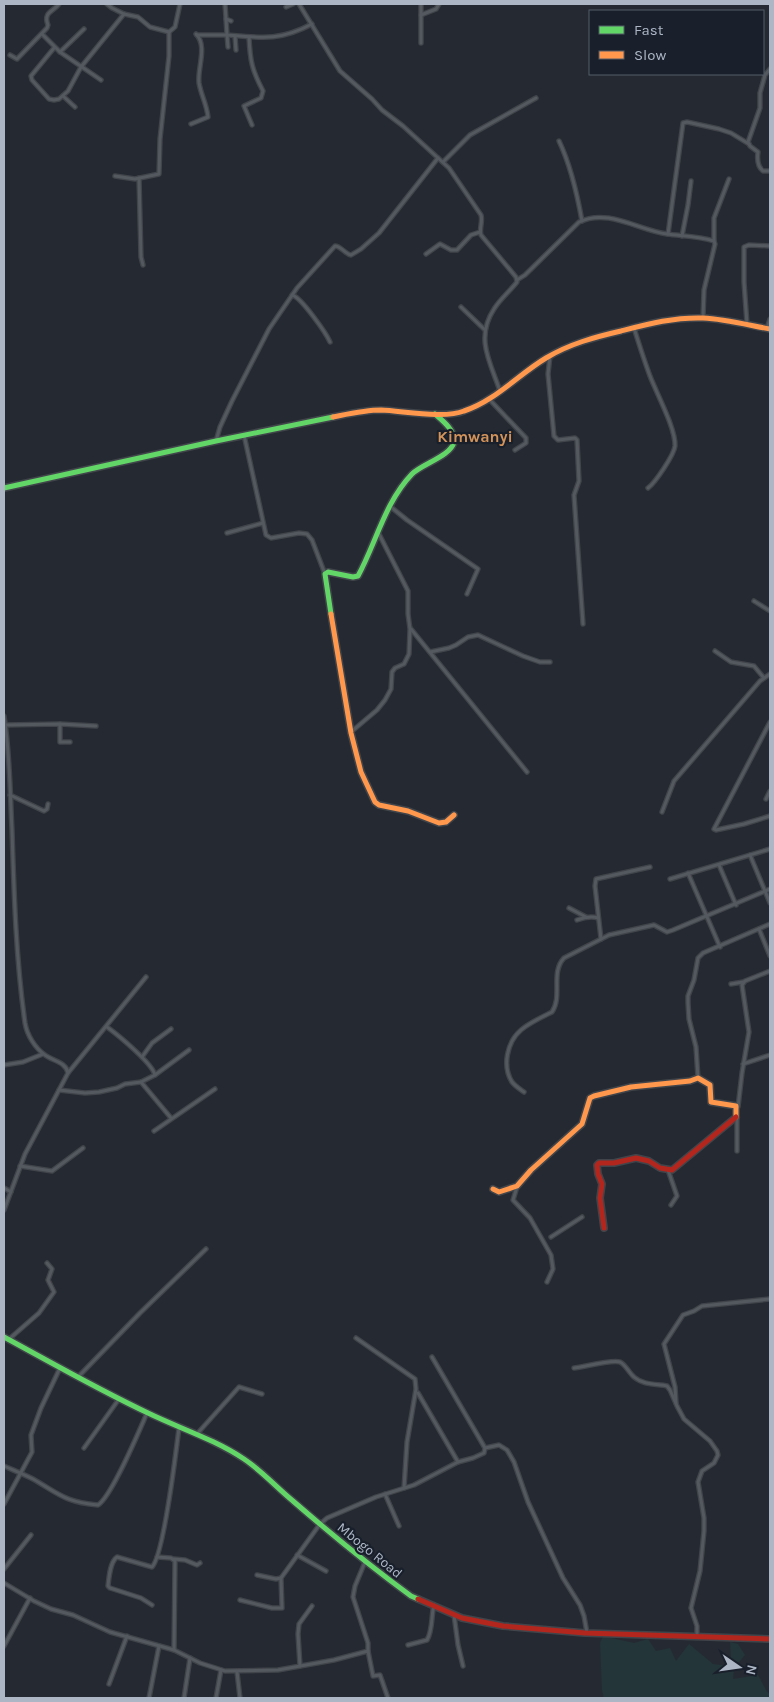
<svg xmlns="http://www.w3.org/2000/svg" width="774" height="1702" viewBox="0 0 774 1702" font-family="Karla,sans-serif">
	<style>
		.green { fill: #233539 }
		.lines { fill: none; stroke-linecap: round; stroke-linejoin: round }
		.street-casing { stroke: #41454b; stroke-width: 5.5 }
		.fast-casing { stroke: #41454b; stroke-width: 8 }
		.slow-casing { stroke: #41454b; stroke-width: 8 }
		.jam-casing { stroke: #41454b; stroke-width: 8 }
		.street { stroke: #545960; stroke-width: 3 }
		.fast { stroke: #63d668; stroke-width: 5 }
		.slow { stroke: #ff974d; stroke-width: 5 }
		.jam { stroke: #b3261e; stroke-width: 5 }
		.labels { text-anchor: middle; stroke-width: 4.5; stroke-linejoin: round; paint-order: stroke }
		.street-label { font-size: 14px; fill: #adb6c5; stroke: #19202c }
		.quarter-label { font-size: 16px; font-weight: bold; fill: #d49359; stroke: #19202c }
	</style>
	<rect width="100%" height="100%" fill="#252a32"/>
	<polygon class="green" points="603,1636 634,1643 648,1639 656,1651 670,1648 676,1661 689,1644 713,1664 727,1666 731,1658 730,1642 738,1644 745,1655 734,1668 733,1679 758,1675 766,1690 770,1695 770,1698 604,1698 602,1690 600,1643"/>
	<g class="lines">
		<defs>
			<g id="street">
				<polyline points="107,4 112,8 124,14 138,17 150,27 169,32 175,27 180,4"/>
				<polyline points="225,4 226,19 231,21"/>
				<path d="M299 4 340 71 372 99 382 110 403 126 449 168 481 215C483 222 479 228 481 235L516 277 517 282C510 291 500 299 494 309 475 338 490 362 500 391"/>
				<polyline points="421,4 421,15 436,9 439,4"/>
				<polyline points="286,7 293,4"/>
				<polyline points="421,15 421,43"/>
				<path d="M226 19 227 35C262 38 280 41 312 24"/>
				<polyline points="84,29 60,52 101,80"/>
				<polyline points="42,34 60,52"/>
				<polyline points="197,35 227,35 228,47"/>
				<polyline points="235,36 236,50"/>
				<path d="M249 37C250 61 252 70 263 91L261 98 244 106 252 125"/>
				<polyline points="54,48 31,76 32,80 49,99 54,100 59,99 68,91 81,67 124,14"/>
				<path d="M10 55 17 59 47 28 48 25C43 12 53 12 59 4"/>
				<path d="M770 69 765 75 760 93V108L748 142 750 146 758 152C757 159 757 166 763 171H770"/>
				<polyline points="63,96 75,107"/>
				<path d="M191 124 208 117C207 105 201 95 199 83 197 69 208 46 196 34"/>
				<path d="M559 141C571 166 577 193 582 221"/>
				<polyline points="443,162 470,135 536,98"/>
				<polyline points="115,176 135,179 159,174 160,139 169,56 169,32"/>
				<polyline points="139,178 141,257 143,265"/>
				<polyline points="668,234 683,123 687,122 719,129 731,133 749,144"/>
				<polyline points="682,236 688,205 691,181"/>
				<polyline points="714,240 714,218 729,179"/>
				<polyline points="426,254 440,244 451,250 457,250 471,235 480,232"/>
				<path d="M517 280 525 275 579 222C608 208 638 230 667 234 682 236 699 236 714 241L715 244 704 290 703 318"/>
				<path d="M292 295C301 297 326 333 330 342"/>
				<polyline points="461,307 484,329"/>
				<polyline points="747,324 744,282 744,247 749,245 770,246"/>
				<path d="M634 328C639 344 644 360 650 376 656 392 676 429 675 446 674 455 655 483 648 488"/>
				<polyline points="767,328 770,319"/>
				<polyline points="550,356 548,374 554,436 558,440 575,438 577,440 579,481 574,495 583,624"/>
				<polyline points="489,399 526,438 526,443 515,450"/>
				<polyline points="244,435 266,535 271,538 299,533 307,534 312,540 325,574"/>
				<path d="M216 441 220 427 232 401 269 329 297 288 335 246C341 246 345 254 351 255L361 249 379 233 438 158"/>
				<polyline points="391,507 407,520 478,569 467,594"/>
				<polyline points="227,533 263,523"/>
				<polyline points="754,601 770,611"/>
				<polyline points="411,629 527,772"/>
				<polyline points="715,651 731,662 754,666 764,678"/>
				<polyline points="430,652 449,648 456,645 468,637 478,635 523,656 540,662 550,662"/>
				<path d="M4 716C10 753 10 792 12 830 14 894 16 960 25 1023 27 1035 35 1048 45 1055 53 1061 66 1062 68 1073L25 1154 4 1210"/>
				<polyline points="770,722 714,829 716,830 744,824 770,816"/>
				<polyline points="60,724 60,742 70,742"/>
				<polyline points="5,725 60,724 96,726"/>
				<polyline points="351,732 377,710 385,700 391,689 392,672 395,668 404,664 409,654 410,629 408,614 408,591 379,534"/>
				<polyline points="10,795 44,811 47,809 48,804"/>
				<polyline points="766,799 770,791"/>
				<polyline points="662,812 674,781 760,681 770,674"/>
				<polyline points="750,855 770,903"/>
				<polyline points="719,865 736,905"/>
				<polyline points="688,873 720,947"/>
				<polyline points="670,879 770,849"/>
				<polyline points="569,908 586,917"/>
				<path d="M577 920C585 917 591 916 598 918"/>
				<polyline points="759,929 770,956"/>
				<polyline points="601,939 595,886 596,879 650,867"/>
				<polyline points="731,984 743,982"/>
				<path d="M107 1027C118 1035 152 1063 155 1075"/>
				<polyline points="142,1057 152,1043 171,1029"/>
				<polyline points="743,1064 770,1055"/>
				<polyline points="4,1065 23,1062 43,1054"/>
				<polyline points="68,1073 146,977"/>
				<polyline points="698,1078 696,1047 689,1019 688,1003 688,996 694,980 698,958 703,953 770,924"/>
				<polyline points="141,1082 171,1118"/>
				<polyline points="59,1090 85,1093 99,1092 117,1088 125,1084 141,1082 155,1075 189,1050"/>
				<path d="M524 1092C520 1089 515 1086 512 1082 502 1066 507 1042 521 1030 529 1023 542 1017 552 1012 563 996 550 973 564 958L609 935 654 925 667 932 673 930 770 889"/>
				<polyline points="738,1107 742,1073 749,1032 742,985 745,981 770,971"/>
				<polyline points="154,1131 215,1089"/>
				<polyline points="737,1151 737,1116"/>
				<polyline points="20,1166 52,1171 83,1148"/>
				<polyline points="668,1170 677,1196 671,1205"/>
				<polyline points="517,1187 513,1200 530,1218 551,1255 553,1269 547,1282"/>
				<polyline points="4,1188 11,1192"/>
				<polyline points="551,1237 582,1217"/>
				<polyline points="356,1338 415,1379 416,1389 407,1442 404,1488"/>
				<polyline points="8,1340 39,1313 54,1292 48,1280 52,1269 47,1263"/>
				<path d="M574 1368C584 1367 612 1359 620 1362 626 1365 629 1373 634 1377 643 1385 656 1384 667 1386L670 1390 677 1406 684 1419 710 1441 717 1451 718 1455 714 1463 702 1471 698 1482 704 1518V1531L700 1571 691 1608 697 1626V1636"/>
				<polyline points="78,1377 140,1313 206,1249"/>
				<polyline points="418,1393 458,1462"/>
				<polyline points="676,1403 675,1387 664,1344 683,1315 694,1311 702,1306 770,1299"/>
				<polyline points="196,1435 239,1387 262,1394"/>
				<polyline points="84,1448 119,1399"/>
				<polyline points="485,1448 499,1445 507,1450 514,1462 528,1502 563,1578 580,1605 584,1616 587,1633"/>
				<path d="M4 1466C13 1470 23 1474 33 1479 59 1494 65 1502 98 1505 112 1496 139 1431 147 1413"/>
				<polyline points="385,1494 399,1526"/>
				<polyline points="4,1504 32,1452 31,1435 41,1408 60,1368"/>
				<polyline points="297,1555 326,1571"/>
				<polyline points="157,1557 171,1558 175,1561 174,1650"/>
				<polyline points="174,1559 185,1560 197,1565 200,1563"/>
				<polyline points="4,1569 31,1535"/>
				<polyline points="257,1575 276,1579 281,1578"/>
				<polyline points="4,1583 34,1601 51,1609 73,1615 110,1632 174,1650 200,1663 225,1671 278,1670 334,1660 368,1651 368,1643 353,1597 355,1586 365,1562"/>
				<polyline points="240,1600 272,1608 282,1608 281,1578 320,1524 327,1518 376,1497 414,1485 458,1462 473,1458 484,1453 485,1448 432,1357"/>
				<path d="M152 1605 141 1598 110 1588 108 1586C109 1577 110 1562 117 1557L152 1567C164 1555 176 1451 179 1428"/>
				<polyline points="454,1615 458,1645 463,1666"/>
				<path d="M408 1645 427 1640C433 1630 431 1616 434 1605"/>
				<polyline points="4,1646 30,1598"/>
				<polyline points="368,1651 373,1676 380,1675 388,1698"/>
				<polyline points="300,1666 298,1634 299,1624 312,1606"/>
				<polyline points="237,1672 240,1698"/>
				<polyline points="109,1684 127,1636"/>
				<polyline points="149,1698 159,1646"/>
				<polyline points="184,1698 190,1658"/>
				<polyline points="216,1698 221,1670"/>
			</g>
			<g id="fast">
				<polyline points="4,488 216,441 333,417"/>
				<path d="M331 614 325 574 328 572 353 577 358 576C376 543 385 502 412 474 422 464 451 456 454 442 456 431 442 420 435 414"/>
				<path d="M4 1337C52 1363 99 1390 148 1413 181 1429 214 1439 244 1459 262 1471 276 1487 293 1501 331 1534 370 1566 411 1596L418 1599"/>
			</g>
			<g id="slow">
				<path d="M333 417C348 414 365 410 381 410 404 411 444 419 464 411 495 401 519 374 546 358 569 344 595 337 621 331 648 324 674 317 703 318 725 319 748 325 770 329"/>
				<polyline points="331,614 351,733 361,772 375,802 379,805 408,811 439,823 446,822 454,815"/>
				<polyline points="493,1189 499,1192 517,1186 531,1170 582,1124 590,1098 594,1096 631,1087 690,1081 698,1078 710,1085 711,1102 736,1106 736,1117"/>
			</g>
			<g id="jam">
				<polyline points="604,1228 600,1198 602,1184 598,1174 597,1165 599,1163 614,1163 636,1158 649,1161 660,1168 672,1170 736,1117"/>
				<polyline points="418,1599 462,1618 503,1626 585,1633 770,1639"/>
			</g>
		</defs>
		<use href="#street" class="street-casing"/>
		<use href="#fast" class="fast-casing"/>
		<use href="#slow" class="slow-casing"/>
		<use href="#jam" class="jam-casing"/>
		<use href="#street" class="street"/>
		<use href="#fast" class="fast"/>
		<use href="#slow" class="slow"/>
		<use href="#jam" class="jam"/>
	</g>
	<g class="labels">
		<g class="street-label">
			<text transform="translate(370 1550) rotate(39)" y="5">Mbogo Road</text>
		</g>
		<g class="quarter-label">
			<text x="475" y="442">Kimwanyi</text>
		</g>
	</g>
	<rect width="774" height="1702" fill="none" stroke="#adb6c5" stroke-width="10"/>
	<rect x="589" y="10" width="175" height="65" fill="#19202c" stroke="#545c69"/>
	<rect x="599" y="26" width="25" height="8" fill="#63d668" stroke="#545c69"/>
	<text x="634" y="35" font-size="15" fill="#adb6c5">Fast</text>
	<rect x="599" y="51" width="25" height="8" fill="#ff974d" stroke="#545c69"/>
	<text x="634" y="60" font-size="15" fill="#adb6c5">Slow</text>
	<g transform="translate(739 1667) rotate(103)" stroke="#19202c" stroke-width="4" paint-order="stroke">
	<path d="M0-4L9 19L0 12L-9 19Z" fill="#adb6c5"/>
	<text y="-8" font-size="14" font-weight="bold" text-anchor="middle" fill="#adb6c5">N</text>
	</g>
</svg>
